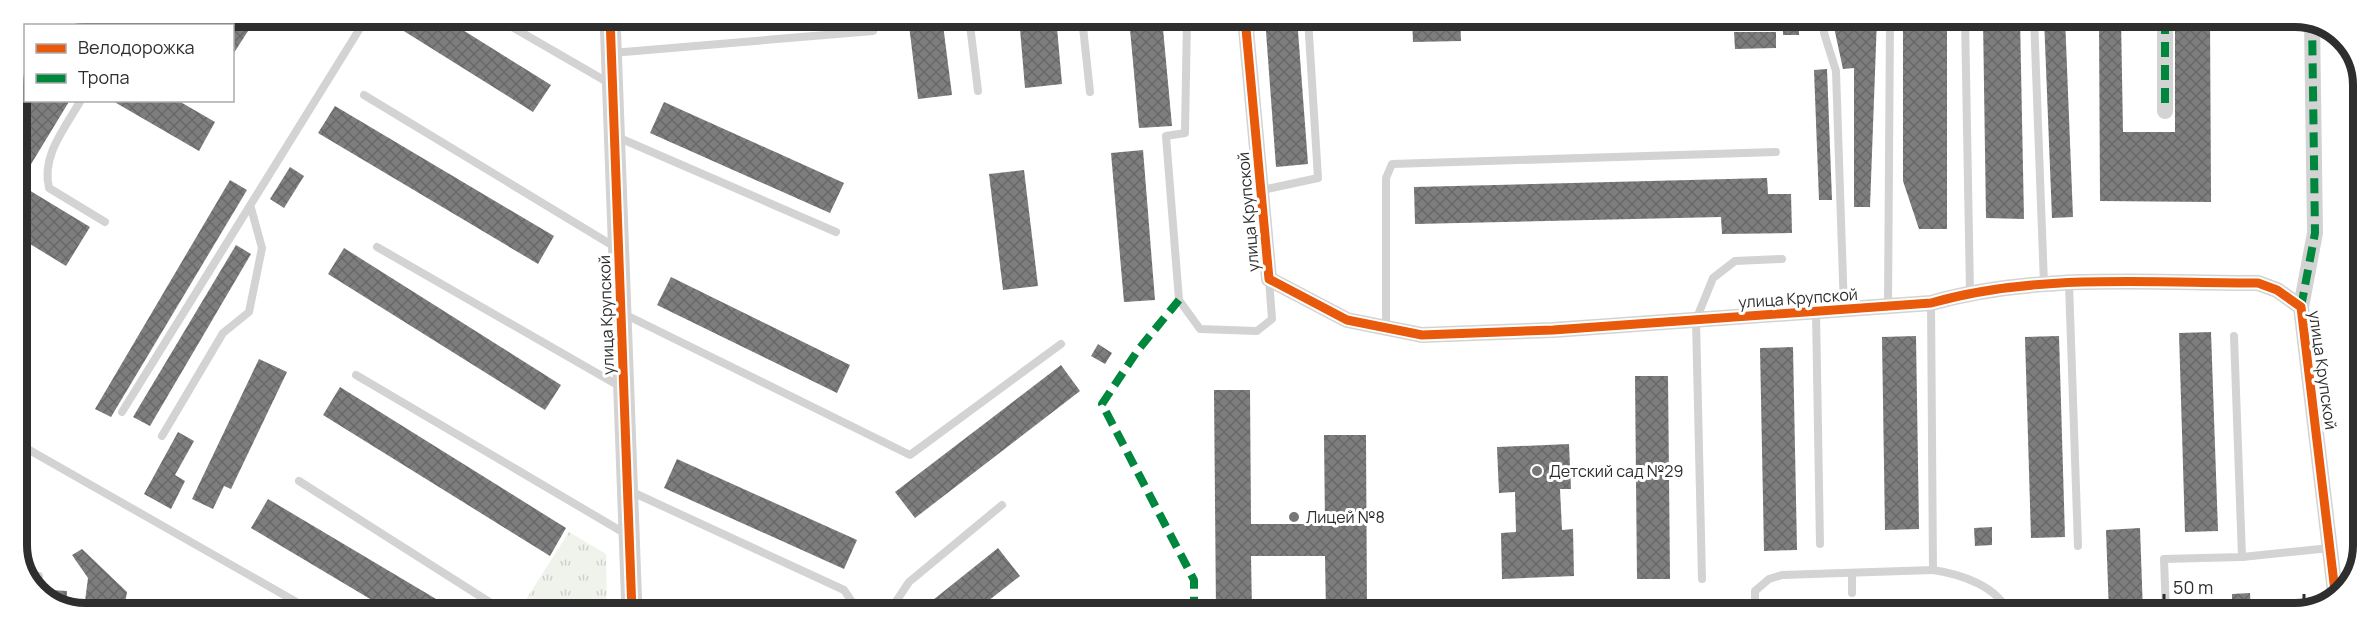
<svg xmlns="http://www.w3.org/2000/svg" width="2380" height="630" viewBox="0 0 2380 630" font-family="Manrope,sans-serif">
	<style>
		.park { fill: url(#park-tufts) }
		.building { fill: url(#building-cross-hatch) }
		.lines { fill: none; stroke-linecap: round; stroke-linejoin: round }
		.service { stroke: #d3d3d3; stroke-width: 8 }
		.minor { stroke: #d3d3d3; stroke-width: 16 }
		.tertiary { stroke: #d3d3d3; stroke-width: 21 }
		.quiet { stroke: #00873e; stroke-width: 8; stroke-dasharray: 15 8; stroke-linecap: butt }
		.cycleway-casing { stroke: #fff; stroke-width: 13 }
		.cycleway { stroke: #e8590c; stroke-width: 9 }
		.poi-dot { fill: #777; stroke: #fff; stroke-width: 2 }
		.labels { text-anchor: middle; stroke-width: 6; stroke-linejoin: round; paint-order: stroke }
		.street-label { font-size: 16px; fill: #2e2e2e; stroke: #fff }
		.poi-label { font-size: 16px; fill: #2e2e2e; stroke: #fff; text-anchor: start }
		.rim { fill: none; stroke: #2e2e2e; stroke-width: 8 }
	</style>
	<defs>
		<pattern id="park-tufts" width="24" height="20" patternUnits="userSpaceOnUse" patternTransform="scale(1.5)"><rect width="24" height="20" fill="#f0f3ec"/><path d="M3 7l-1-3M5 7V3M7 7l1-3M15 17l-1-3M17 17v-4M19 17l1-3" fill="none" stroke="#ced1cb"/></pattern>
		<pattern id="building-cross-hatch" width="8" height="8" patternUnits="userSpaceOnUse" patternTransform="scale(1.5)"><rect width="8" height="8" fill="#7e7e7e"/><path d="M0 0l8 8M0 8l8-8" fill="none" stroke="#686868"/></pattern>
	</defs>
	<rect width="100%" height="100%" fill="#fff"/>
	<polygon class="park" points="569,532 606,554 607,612 518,612"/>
	<g class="building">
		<polygon points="209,17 257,17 232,56 232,26 203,26"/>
		<polygon points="406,17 442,17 551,85 533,112 399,28"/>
		<polygon points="657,17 772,17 772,19 658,30"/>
		<polygon points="908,17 942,17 952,95 918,99"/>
		<polygon points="1019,17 1056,17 1062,84 1025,88"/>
		<polygon points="1129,18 1162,18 1172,126 1139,128"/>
		<polygon points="1265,18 1297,18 1308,164 1276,167"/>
		<polygon points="1412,18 1460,18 1461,41 1413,42"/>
		<rect x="1783" y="18" width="16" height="17"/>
		<polygon points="1832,18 1877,18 1870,207 1854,207 1854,68 1843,69"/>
		<polygon points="1903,18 1947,18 1947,229 1919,229 1903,181"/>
		<polygon points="1983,18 2020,18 2024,219 1986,218"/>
		<polygon points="2044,18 2065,18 2073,217 2052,218"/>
		<polygon points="2099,19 2121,19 2123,132 2175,132 2175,19 2210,19 2211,202 2100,201"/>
		<polygon points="1734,32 1776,32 1776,48 1735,49"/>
		<polygon points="1827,69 1832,200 1819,200 1814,70"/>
		<polygon points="26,96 26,100 70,100 19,184 90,227 66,266 17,236 17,110"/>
		<polygon points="111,100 177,100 215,122 199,151"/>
		<polygon points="664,102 844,183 830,213 650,133"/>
		<polygon points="335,106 554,236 538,264 318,133"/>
		<polygon points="1143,150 1155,300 1124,302 1111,153"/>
		<polygon points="290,167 304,176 284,208 270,199"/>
		<polygon points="1024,170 1038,286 1003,290 989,174"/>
		<polygon points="1767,178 1768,194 1791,194 1792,233 1722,234 1721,217 1415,224 1414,187"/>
		<polygon points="230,180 247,190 111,417 95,409"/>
		<polygon points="236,245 251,254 150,426 133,417"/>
		<polygon points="344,248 561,385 545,410 328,274"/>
		<polygon points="671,277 850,365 837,393 657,305"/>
		<polygon points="2211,332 2218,531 2185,532 2179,333"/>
		<polygon points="1916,336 1919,529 1885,530 1882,337"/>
		<polygon points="2059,336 2065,537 2031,538 2025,337"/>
		<polygon points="1098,344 1112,353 1105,364 1091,356"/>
		<polygon points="1793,347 1797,550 1764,551 1760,348"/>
		<polygon points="259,359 287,372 231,489 224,486 213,509 192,499"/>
		<polygon points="1061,365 1080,391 915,518 895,492"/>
		<polygon points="1635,376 1668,376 1670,579 1637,579"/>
		<polygon points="340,387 566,528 550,556 323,415"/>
		<polygon points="1214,390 1250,390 1251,524 1325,524 1324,435 1366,435 1367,613 1326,613 1325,556 1251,556 1252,612 1216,612"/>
		<polygon points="178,432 194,441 175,475 185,481 171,509 144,494"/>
		<polygon points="1569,444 1571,489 1560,489 1562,530 1573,529 1574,576 1502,579 1501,533 1516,532 1515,492 1499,493 1497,447"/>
		<polygon points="677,459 857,540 844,569 664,488"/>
		<polygon points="268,499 458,612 392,612 251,528"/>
		<polygon points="1992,527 1992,545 1975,546 1974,528"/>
		<polygon points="2140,528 2143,613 2109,613 2106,530"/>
		<polygon points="998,548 1020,576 974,612 942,612 933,600"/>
		<polygon points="82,549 127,592 124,609 85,601 88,578 72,555"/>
		<polygon points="50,590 67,591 66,610 49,600"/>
		<polygon points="2250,593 2251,610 2297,608 2297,613 2203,613 2202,601 2232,599 2232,594"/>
		<polygon points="95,605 129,610 129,611 94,611"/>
		<polygon points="1859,608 1859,613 1763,613 1763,609"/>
	</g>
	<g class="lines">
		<g class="service">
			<polyline points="495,17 609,83"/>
			<polyline points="969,17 978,91"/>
			<polyline points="1082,18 1090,92"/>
			<polyline points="1187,18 1185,133 1166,136 1179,300 1200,329 1257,331 1272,319 1269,279"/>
			<polyline points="1823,18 1824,33 1836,71 1844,310"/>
			<polyline points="1965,18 1970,292"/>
			<polyline points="2034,18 2044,284"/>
			<polyline points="1771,24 1771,18"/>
			<polyline points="612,53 873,31"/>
			<polyline points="17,91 26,77"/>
			<polyline points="364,95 615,247"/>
			<path d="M81 100C65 128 41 156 49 188L105 222"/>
			<polyline points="615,136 836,232"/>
			<polyline points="1262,190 1318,178 1308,18"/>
			<polyline points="377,247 621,387"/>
			<polyline points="2069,283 2078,546"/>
			<polyline points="1888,305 1890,18"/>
			<polyline points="1816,312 1820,544"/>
			<polyline points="624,314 910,455 1061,344"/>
			<polyline points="1386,329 1386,178 1392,164 1776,152"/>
			<polyline points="2234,336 2242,557"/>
			<polyline points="356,375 626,534"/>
			<polyline points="122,412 367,17"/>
			<polyline points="162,436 223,333 249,312 262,248 251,208"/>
			<polyline points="17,443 314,612"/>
			<polyline points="299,481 505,612"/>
			<polyline points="630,491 844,590 859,612"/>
			<path d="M1933 570C1960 574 1998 586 2008 613"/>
			<polyline points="1702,579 1696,320 1713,278 1735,261 1782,259"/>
			<polyline points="38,593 39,576"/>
			<polyline points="1852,593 1852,573"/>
			<polyline points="889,612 909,582 1002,505"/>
			<polyline points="1010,612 1015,608"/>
			<polyline points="1755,613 1755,591 1769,579 1782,575 1933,570 1931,303"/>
			<polyline points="2166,613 2164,559 2242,557 2330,548"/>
		</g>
		<g class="minor">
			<path d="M1245 18 1269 279 1347 320 1422 335 1553 330 1931 303C2036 273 2150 283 2258 283L2277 290 2301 307 2336 600"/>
			<polyline points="2165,19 2165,111"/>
			<polyline points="2301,307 2315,233 2312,19"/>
		</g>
		<polyline class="tertiary" points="610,17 632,612"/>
		<g class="quiet">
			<polyline points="2165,19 2165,111"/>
			<polyline points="1179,300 1138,350 1102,404 1194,580 1194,612"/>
			<polyline points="2301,307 2315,233 2312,19"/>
		</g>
		<defs>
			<g id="cycleway">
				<polyline points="610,17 632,612"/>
				<path d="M1245 18 1269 279 1347 320 1422 335 1553 330 1931 303C2036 273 2150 283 2258 283L2277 290 2301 307 2336 600"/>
			</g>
		</defs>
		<use href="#cycleway" class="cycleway-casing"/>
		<use href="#cycleway" class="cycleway"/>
	</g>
	<g class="poi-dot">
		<circle cx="1537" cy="471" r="6"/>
		<circle cx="1294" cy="517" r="6"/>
	</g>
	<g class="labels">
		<g class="street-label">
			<text transform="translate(1248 212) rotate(-95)" y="6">улица Крупской</text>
			<text transform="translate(1798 298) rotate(-4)" y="6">улица Крупской</text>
			<text transform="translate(606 315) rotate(-92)" y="6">улица Крупской</text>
			<text transform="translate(2323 370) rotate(82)" y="6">улица Крупской</text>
		</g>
		<g class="poi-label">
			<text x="1549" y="477">Детский сад №29</text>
			<text x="1306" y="523">Лицей №8</text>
		</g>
	</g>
	<path d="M0 0H2380V630H0ZM85 27H2295A58 58 0 0 1 2353 85V545A58 58 0 0 1 2295 603H85A58 58 0 0 1 27 545V85A58 58 0 0 1 85 27Z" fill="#fff" fill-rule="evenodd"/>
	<path class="rim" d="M85 27H2295A58 58 0 0 1 2353 85V545A58 58 0 0 1 2295 603H85A58 58 0 0 1 27 545V85A58 58 0 0 1 85 27Z"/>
	<rect x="24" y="24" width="210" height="78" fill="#ffffff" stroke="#ababab" stroke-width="1.5"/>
	<rect x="36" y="44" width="30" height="9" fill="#e8590c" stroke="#ababab" stroke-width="1.5"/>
	<text x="78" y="54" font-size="18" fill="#2e2e2e">Велодорожка</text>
	<rect x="36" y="74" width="30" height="9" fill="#00873e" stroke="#ababab" stroke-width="1.5"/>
	<text x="78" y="84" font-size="18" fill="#2e2e2e">Тропа</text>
	<path d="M2164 594v9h140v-9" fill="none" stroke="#2e2e2e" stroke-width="3"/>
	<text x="2173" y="594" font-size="18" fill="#2e2e2e" stroke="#ffffff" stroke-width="4.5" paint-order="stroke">50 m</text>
</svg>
